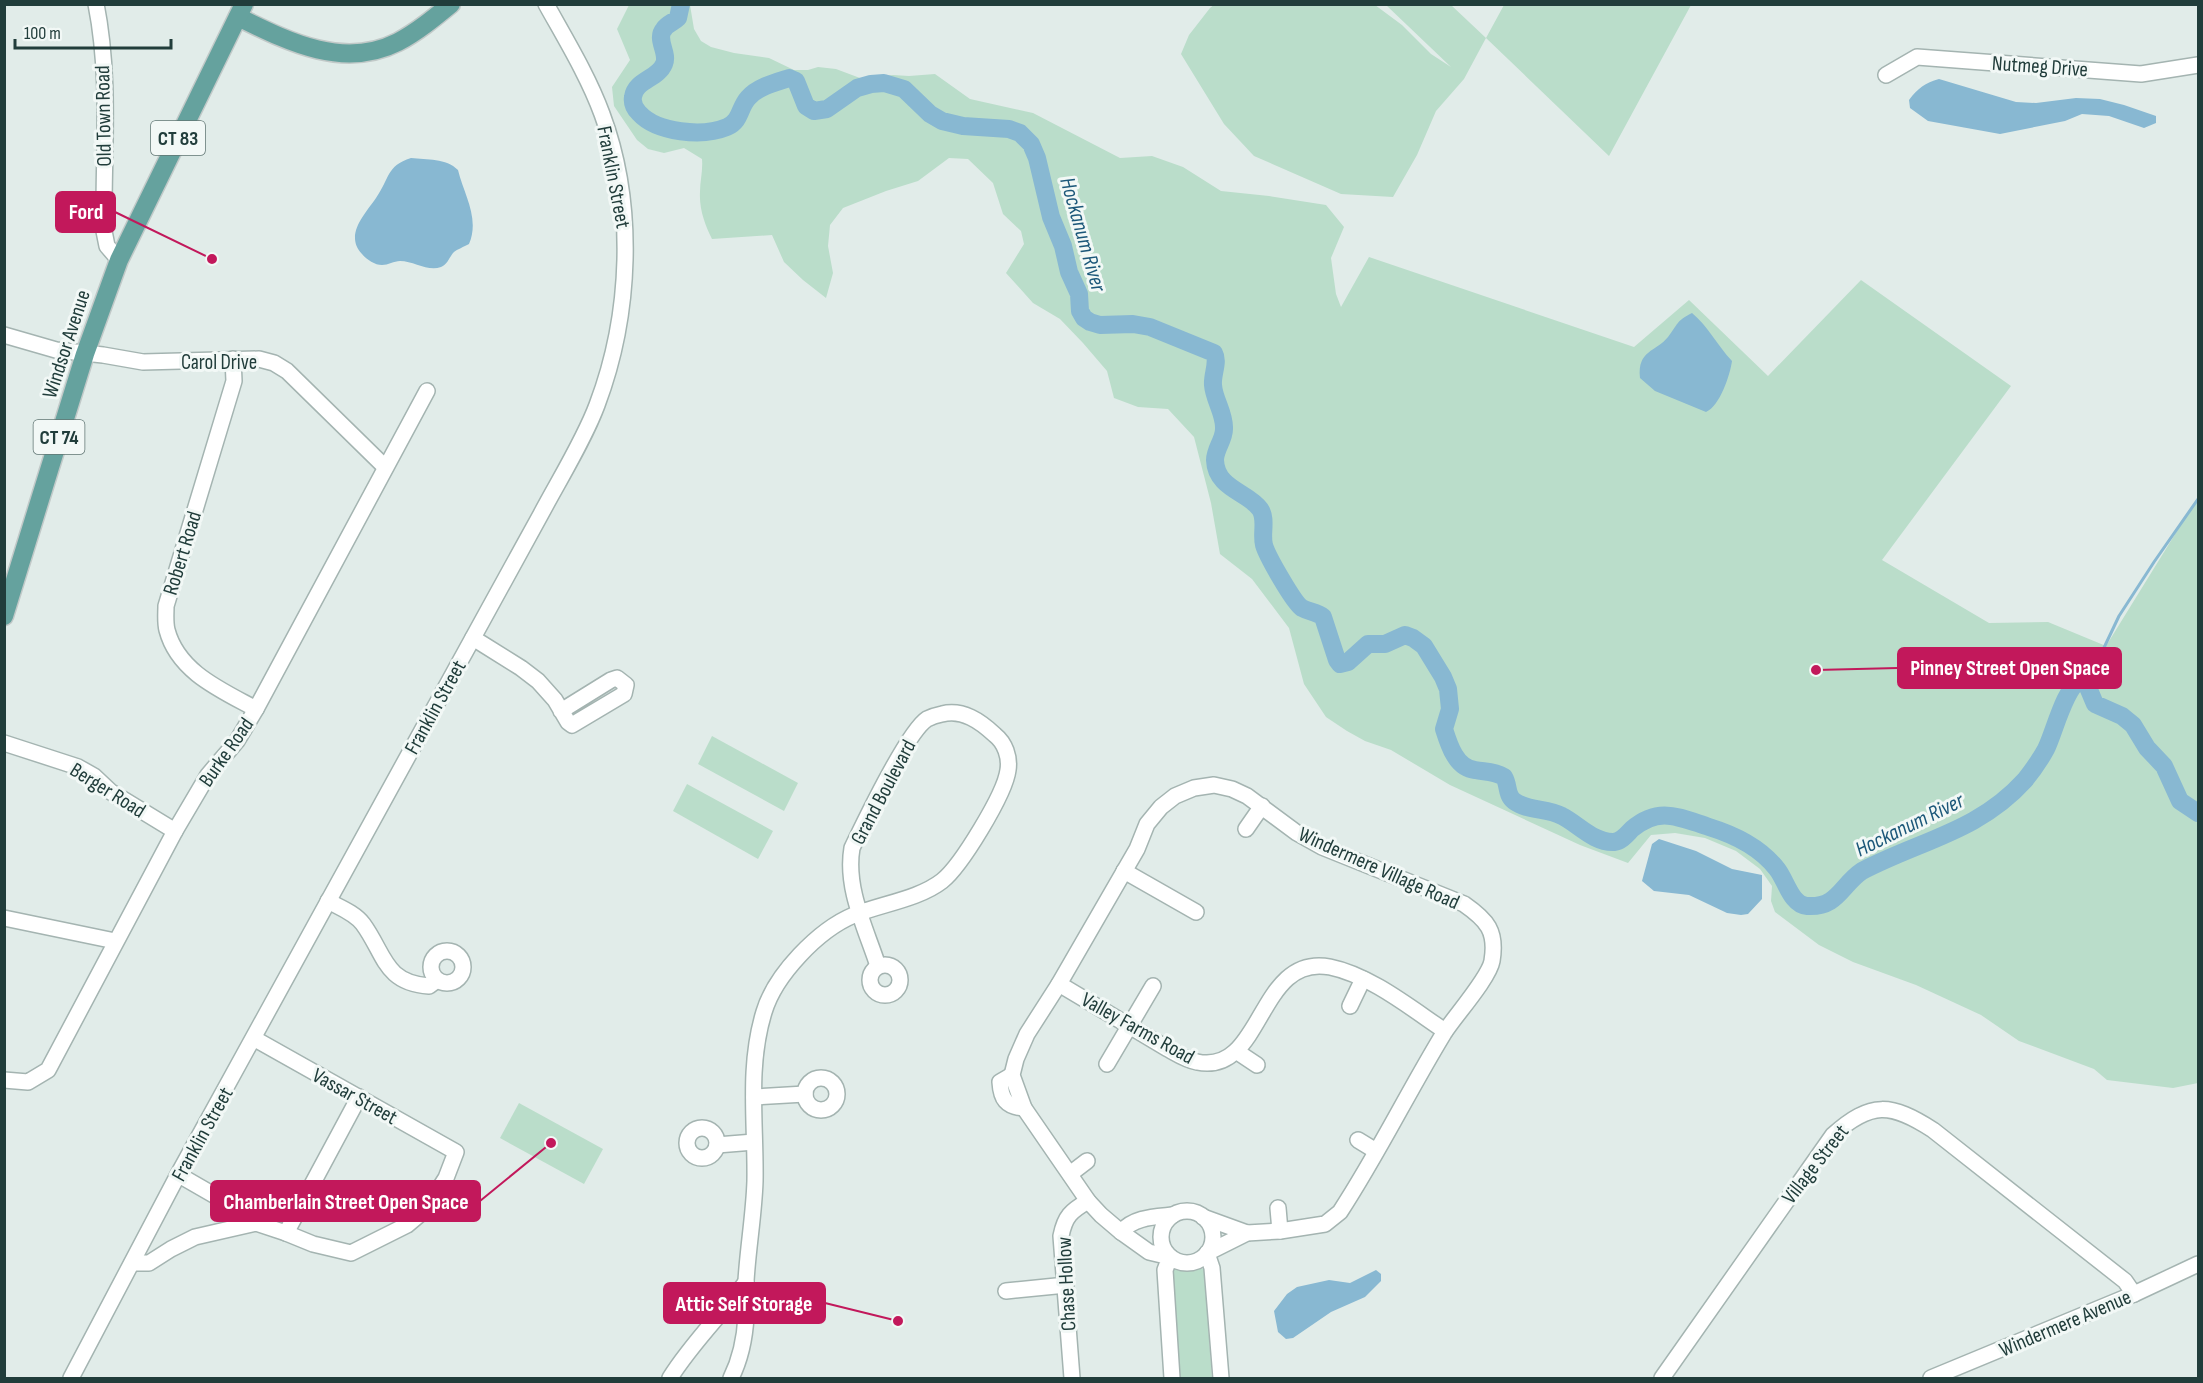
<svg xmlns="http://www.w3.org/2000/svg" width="2203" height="1383" viewBox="0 0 2203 1383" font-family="'Sofia Sans Condensed',sans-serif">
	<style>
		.green { fill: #baddca }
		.water { fill: #88b8d2 }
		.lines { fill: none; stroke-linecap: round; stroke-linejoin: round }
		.stream { stroke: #88b8d2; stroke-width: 3 }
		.river { stroke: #88b8d2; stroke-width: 18 }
		.minor-casing { stroke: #a4b4b1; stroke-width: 18 }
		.major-casing { stroke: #c1c9c8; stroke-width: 21 }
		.minor { stroke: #fff; stroke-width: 15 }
		.major { stroke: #65a29e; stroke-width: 18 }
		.labels { text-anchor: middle; stroke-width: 6; stroke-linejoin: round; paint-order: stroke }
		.shield { fill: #f2f8f6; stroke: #607573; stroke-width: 1.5 }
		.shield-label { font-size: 20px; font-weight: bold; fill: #213d3b }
		.street-label { font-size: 21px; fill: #213d3b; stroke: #f2f8f6 }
		.water-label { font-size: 22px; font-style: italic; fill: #1b5779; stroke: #f2f8f6 }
		.leader { fill: none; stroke: #c2185b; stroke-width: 2 }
		.callout-dot { fill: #c2185b; stroke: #f2f8f6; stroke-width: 2 }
		.callout { fill: #c2185b; stroke: #c2185b; stroke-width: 2 }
		.callout-label { font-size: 22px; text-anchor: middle; font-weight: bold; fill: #fff }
	</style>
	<rect width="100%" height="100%" fill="#e1ece9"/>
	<g class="green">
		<polygon points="1215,4 1375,5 1402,25 1431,54 1451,67 1386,5 1451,5 1486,38 1504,5 1691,5 1609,156 1486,38 1464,79 1436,111 1417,155 1393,197 1341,194 1254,156 1224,124 1181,54 1189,35 1210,8"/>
		<path d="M629 5H690L694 29 701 41 711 47 734 53 769 58 794 70H808L818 67 836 69 860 78 893 75 909 76 935 74 970 99 1033 113 1120 158 1152 156 1183 167 1221 191 1269 196 1326 205 1344 227 1331 258 1336 294 1341 307 1369 257 1634 347 1689 300 1768 376 1861 280 2011 386 1882 560 1989 623 2048 622 2106 646 2198 497V1083L2173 1088 2107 1080 2094 1069 2019 1041 1981 1015 1916 985 1853 962 1819 945 1775 912 1771 901 1772 886 1760 869 1736 851 1705 838 1675 833 1651 835 1628 863 1580 845 1450 785 1391 750 1365 741 1347 731 1326 717 1304 684 1289 628 1252 579 1220 554 1211 503 1194 437 1168 409 1138 407 1114 398 1107 371 1083 343 1060 319 1033 303 1006 273 1024 244 1021 231 1003 214 993 183 968 159 949 158 918 181 886 191 843 208 830 225 828 246 833 273 826 298 803 280 784 262 772 235 712 239C705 225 699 209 700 192 700 181 703 171 702 159L684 148 664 153 648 149 637 140 614 106 612 87 630 60 617 29Z"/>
		<polygon points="712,736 798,783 784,811 698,764"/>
		<polygon points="687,784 773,831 758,859 673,811"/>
		<polygon points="519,1103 603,1149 584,1184 500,1138"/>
		<polygon points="1187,1268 1204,1269 1212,1378 1178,1378 1170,1270"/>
	</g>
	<g class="water">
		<path d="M1939 79 2016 102 2036 103 2076 98 2100 99 2124 105 2156 116V123L2144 128 2109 116 2082 114 2065 121 2000 134 1928 121 1910 108 1909 100C1918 88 1925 83 1939 79Z"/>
		<path d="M411 158C427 160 446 158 458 170 464 195 480 218 469 244 464 247 457 249 453 253 449 258 447 265 441 267 428 272 414 261 400 261 394 261 388 265 382 265 375 265 367 260 362 254 344 235 365 214 376 198 390 178 386 166 411 158Z"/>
		<path d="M1692 313C1708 326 1717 345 1732 361 1730 375 1720 406 1706 412L1655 391 1640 378C1637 350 1656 352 1668 337 1679 323 1675 322 1692 313Z"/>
		<polygon points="1659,839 1696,851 1732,869 1762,875 1762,899 1748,914 1741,915 1727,913 1689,895 1654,891 1642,881 1652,844"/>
		<polygon points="1376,1270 1381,1274 1381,1281 1365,1297 1331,1312 1293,1338 1286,1339 1278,1332 1274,1311 1287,1294 1297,1287 1329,1280 1350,1283"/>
	</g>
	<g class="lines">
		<polyline class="stream" points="2083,681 2101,654 2119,616 2154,562 2198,499"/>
		<path class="river" d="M681 4 678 18C674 22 667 24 664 29 655 39 669 53 664 64 658 79 635 80 633 97 632 103 635 109 639 113 657 133 703 137 727 127 741 121 739 108 748 98 757 87 776 82 789 78L796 81 806 106 814 111 827 109 857 88 871 84 884 83 904 89 930 114 942 121 963 126 1009 129 1020 133 1031 144 1037 158 1051 217 1063 246 1069 272 1079 294 1080 311 1084 318 1090 322 1100 325 1133 324 1150 327 1214 353C1219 362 1212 374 1213 385 1214 400 1225 414 1224 429 1224 440 1215 449 1215 460 1216 489 1248 492 1260 509 1267 519 1261 534 1264 545 1267 556 1294 603 1302 608 1309 612 1317 612 1323 617L1337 660 1340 664 1348 662 1368 644H1385L1405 635 1413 638 1424 646 1443 677 1448 689 1450 709 1444 729C1449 745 1456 768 1475 770 1486 772 1494 771 1504 777 1509 785 1506 795 1514 801 1527 811 1547 808 1562 816 1578 824 1594 843 1614 842 1622 841 1627 834 1632 829 1659 806 1678 817 1709 827 1735 835 1760 847 1777 869 1786 880 1791 905 1807 906 1838 908 1841 885 1862 871 1921 840 1978 832 2025 780 2033 770 2040 760 2046 749 2054 733 2065 687 2080 681L2087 685 2095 704 2122 716 2133 725 2147 748 2164 766 2180 801 2198 813"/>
		<defs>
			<g id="minor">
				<path d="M96 4C111 79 103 155 104 231L107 246 119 260"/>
				<polyline points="1886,75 1917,57 2141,74 2198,65"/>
				<polyline points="4,335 56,350 103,355 143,362 259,359 274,363 287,371 385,467"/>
				<path d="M233 359 234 381 166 606C166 614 165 622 167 630 178 672 221 690 256 709"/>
				<polyline points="473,638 521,668 538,681 555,700 568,722 572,725 624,694 626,685 617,678 611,680 561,711"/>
				<polyline points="4,743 78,767 94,776 111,792 175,831"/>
				<polyline points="1246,829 1262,806"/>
				<polyline points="1124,871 1196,912"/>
				<path d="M328 901C339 907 355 913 363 924 385 954 384 983 429 986L437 980"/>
				<polyline points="4,918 115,941"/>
				<circle cx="447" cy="967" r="16"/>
				<circle cx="885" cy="980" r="15"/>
				<path d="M1059 984 1168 1049C1177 1054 1186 1060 1197 1062 1264 1076 1257 953 1330 967 1370 975 1412 1009 1445 1031"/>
				<polyline points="1350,1006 1363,979"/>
				<polyline points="1236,1051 1257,1065"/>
				<polyline points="1107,1064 1153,986"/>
				<path d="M1012 1075 1000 1082C1001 1099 1006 1107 1024 1108"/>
				<circle cx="821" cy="1094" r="16"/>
				<polyline points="4,1080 28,1082 48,1070 175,831 208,775 237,741 256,709 427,391"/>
				<polyline points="754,1097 805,1094"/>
				<circle cx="702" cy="1143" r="15"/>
				<polyline points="1358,1140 1376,1151"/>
				<polyline points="717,1145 754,1142"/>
				<polyline points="1070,1174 1087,1161"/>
				<polyline points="179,1175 245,1213 256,1223"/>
				<polyline points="1278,1208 1280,1231"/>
				<circle cx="1187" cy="1237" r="26"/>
				<polyline points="1203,1217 1247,1233"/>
				<path d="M1121 1232C1134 1217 1154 1217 1173 1215"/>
				<polyline points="286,1233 359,1097"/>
				<polyline points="132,1263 149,1263 171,1249 195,1237 256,1223 286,1233 313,1244 351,1253 407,1225 426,1209 446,1178 456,1152 255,1039"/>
				<polyline points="1006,1291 1066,1285"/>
				<path d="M71 1378 180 1171 541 514C559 480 584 440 597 405 631 315 636 205 602 114 588 76 566 40 546 4"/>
				<path d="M670 1378C691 1344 721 1315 746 1282"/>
				<path d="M731 1378C740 1360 745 1336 746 1316 747 1304 745 1292 746 1281 748 1247 754 1214 755 1181 756 1124 747 1067 764 1012 775 975 818 930 854 915 881 904 919 899 942 881 961 866 1005 794 1008 770 1010 757 1005 743 995 735 980 721 963 709 942 714 937 715 931 717 927 719 907 732 864 823 852 848 845 888 866 929 878 966"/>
				<path d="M1072 1378 1061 1236C1065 1216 1071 1211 1088 1201"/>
				<path d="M1172 1378 1165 1270 1170 1257 1149 1252 1121 1232 1101 1215 1088 1201 1024 1108 1012 1075 1016 1059 1027 1034 1059 984 1137 849 1147 824 1161 807 1175 796 1194 788 1214 785 1232 789 1247 796 1297 833 1322 847 1464 904C1487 920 1497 931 1492 961 1489 978 1455 1016 1444 1033 1408 1092 1378 1154 1340 1212L1325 1224 1280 1231 1247 1233 1207 1253 1212 1268 1221 1378"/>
				<path d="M1662 1378 1833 1135C1871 1101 1891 1103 1933 1130L2125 1281 2134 1294"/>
				<polyline points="1931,1378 2134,1294 2198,1264"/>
			</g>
			<g id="major">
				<path d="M238 17C287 41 343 70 398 42 417 32 434 18 451 4"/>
				<polyline points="4,616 85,354 119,260 244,4"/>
			</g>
		</defs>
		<use href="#minor" class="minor-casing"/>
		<use href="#major" class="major-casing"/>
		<use href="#minor" class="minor"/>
		<use href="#major" class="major"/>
	</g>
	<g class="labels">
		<g class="shield">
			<rect x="151" y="121" width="54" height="34" rx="4.5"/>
			<rect x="33.5" y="420" width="51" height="34" rx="4.5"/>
		</g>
		<g class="shield-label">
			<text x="178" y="145">CT 83</text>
			<text x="59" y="444">CT 74</text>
		</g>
		<g class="street-label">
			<text transform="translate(2040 66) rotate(4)" y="7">Nutmeg Drive</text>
			<text transform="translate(103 116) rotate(-91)" y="7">Old Town Road</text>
			<text transform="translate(614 177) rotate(79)" y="7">Franklin Street</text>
			<text transform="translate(66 344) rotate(-72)" y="7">Windsor Avenue</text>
			<text x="219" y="369">Carol Drive</text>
			<text transform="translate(182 553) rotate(-73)" y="7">Robert Road</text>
			<text transform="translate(435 707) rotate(-61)" y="7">Franklin Street</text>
			<text transform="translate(226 752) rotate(-55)" y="7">Burke Road</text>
			<text transform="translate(108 790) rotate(32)" y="7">Berger Road</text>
			<text transform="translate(883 792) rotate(-62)" y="7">Grand Boulevard</text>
			<text transform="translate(1379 868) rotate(24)" y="7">Windermere Village Road</text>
			<text transform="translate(1138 1028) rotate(29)" y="7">Valley Farms Road</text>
			<text transform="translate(355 1096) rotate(29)" y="7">Vassar Street</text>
			<text transform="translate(202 1134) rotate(-61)" y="7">Franklin Street</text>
			<text transform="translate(1815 1164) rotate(-52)" y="7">Village Street</text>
			<text transform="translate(1066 1284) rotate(-93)" y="7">Chase Hollow</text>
			<text transform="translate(2065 1323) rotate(-23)" y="7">Windermere Avenue</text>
		</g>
		<g class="water-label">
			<text transform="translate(1084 234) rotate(74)" y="8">Hockanum River</text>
			<text transform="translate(1909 824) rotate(-26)" y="8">Hockanum River</text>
		</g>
	</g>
	<path class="leader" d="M212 259L115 212M1816 670L1898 668M551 1143L480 1201M898 1321L825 1303"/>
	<g class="callout-dot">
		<circle cx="212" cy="259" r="6"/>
		<circle cx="1816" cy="670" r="6"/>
		<circle cx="551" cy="1143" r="6"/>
		<circle cx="898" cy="1321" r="6"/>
	</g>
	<g class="callout">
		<rect x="56" y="192" width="59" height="40" rx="6"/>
		<rect x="1898" y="648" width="223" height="40" rx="6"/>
		<rect x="211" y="1181" width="269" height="40" rx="6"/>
		<rect x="664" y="1283" width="161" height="40" rx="6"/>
	</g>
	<g class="callout-label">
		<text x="86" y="219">Ford</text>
		<text x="2010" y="675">Pinney Street Open Space</text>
		<text x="346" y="1209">Chamberlain Street Open Space</text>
		<text x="744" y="1311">Attic Self Storage</text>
	</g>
	<rect width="2203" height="1383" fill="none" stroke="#213d3b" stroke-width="12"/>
	<path d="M15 39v9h156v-9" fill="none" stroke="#213d3b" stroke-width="3"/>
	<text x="24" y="39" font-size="18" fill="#213d3b" stroke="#f2f8f6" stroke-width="4.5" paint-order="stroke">100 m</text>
</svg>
